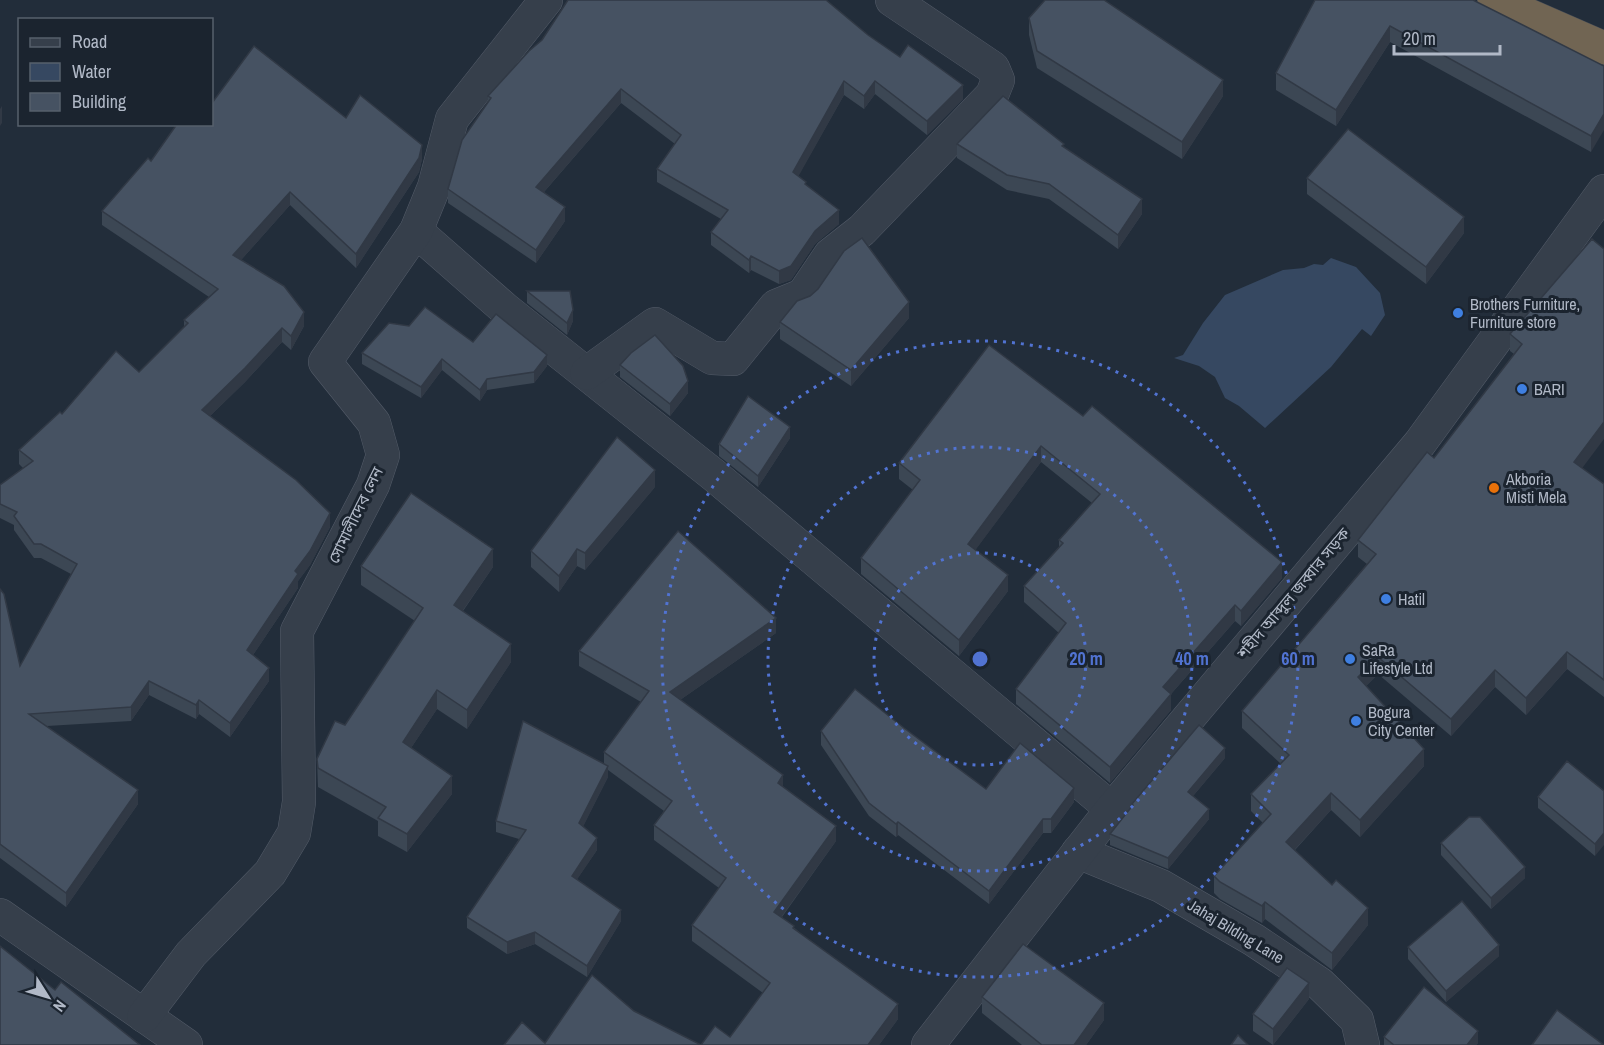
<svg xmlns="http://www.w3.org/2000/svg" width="1604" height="1045" viewBox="0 0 1604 1045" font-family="'Archivo Narrow','Noto Sans Bengali',sans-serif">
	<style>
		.water { fill: #364861 }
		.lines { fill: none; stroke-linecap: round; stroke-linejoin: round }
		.minor-casing { stroke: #545c69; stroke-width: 34 }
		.highway-casing { stroke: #414955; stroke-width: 34 }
		.minor { stroke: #363f4b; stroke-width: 33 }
		.highway { stroke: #716553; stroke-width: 33 }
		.wall { fill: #3c4754 }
		.shaded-wall { fill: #313945 }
		.building { fill: #465262; stroke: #313945; stroke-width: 1.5 }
		.ring { fill: none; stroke: #5173d2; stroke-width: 3; stroke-dasharray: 3 6 }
		.shop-dot { fill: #3f7fe0; stroke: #1b242f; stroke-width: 2 }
		.food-dot { fill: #e8710a; stroke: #1b242f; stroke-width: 2 }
		.labels { text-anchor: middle; stroke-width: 6; stroke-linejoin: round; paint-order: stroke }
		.poi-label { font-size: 16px; fill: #b1b9c7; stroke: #1b242f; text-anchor: start }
		.street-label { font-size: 16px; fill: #b1b9c7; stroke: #1b242f }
		.centre { fill: #5173d2; stroke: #1b242f; stroke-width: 3 }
		.ring-label { font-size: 18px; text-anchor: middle; font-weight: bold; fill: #5173d2; stroke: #1b242f; stroke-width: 6; stroke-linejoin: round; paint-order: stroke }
	</style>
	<rect width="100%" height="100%" fill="#222d3a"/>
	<polygon class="water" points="1331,258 1356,267 1380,293 1385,315 1371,336 1362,329 1331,367 1265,428 1239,406 1225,398 1215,377 1199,366 1174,358 1183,355 1203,323 1225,295 1283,270 1304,268 1314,264 1323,265"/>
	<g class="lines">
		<defs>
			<g id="minor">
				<polyline points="416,231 505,309 715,476 1112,809"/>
				<polyline points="587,373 655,324 712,358 733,359 776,306 803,295 830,255 862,230 992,95 998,80 993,68 892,0"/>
				<polyline points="1078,852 1161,886 1254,940 1320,984 1357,1020 1363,1045"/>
				<polyline points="0,915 186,1045"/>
				<polyline points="144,1016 191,954 270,873 294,833 299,802 297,631 373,485 383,455 374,423 325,362 416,231 434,187 452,119 546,0"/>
				<polyline points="928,1045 1112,809 1420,443 1604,191"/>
			</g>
			<polyline id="highway" points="1494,0 1604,48"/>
		</defs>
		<use href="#minor" class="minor-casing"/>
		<use href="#highway" class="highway-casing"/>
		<use href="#minor" class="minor"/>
		<use href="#highway" class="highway"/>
	</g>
	<g class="wall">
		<polygon points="1315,0 1604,66 1591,152 1390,42 1336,126 1276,90 1276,73"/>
		<polygon points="1029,18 1223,96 1182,159 1037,68 1029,35"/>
		<polygon points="868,35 900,57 963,99 927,135 875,94 864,109 844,95 798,176 839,224 815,244 791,280 779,284 751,270 749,273 711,245 711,232 721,219 657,182 657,169 675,144 621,103 544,192 565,221 536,263 448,203 448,189 488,102 488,96"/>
		<polygon points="346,118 422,159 419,172 356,268 290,205 241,260 304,326 291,350 282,342 245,382 210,416 330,527 310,565 298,581 298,588 253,655 269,681 230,737 199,714 196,719 149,695 131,721 47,726 138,804 66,907 0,858 0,589 20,666 71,574 41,558 34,558 14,530 14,525 0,518 0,485 23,468 19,464 19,450 62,414 139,372 184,327 184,320 209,297 102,225 102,211 151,161"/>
		<polygon points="957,144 1064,147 1142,214 1118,249 1049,199 1007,190 957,158"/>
		<polygon points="1307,178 1464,233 1426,284 1307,194"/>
		<polygon points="1592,239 1582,468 1604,484 1604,697 1567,669 1526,715 1495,687 1451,736 1378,674 1366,686 1424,766 1360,837 1331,810 1295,850 1368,925 1332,970 1265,919 1262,923 1220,899 1214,893 1214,876 1263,823 1251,811 1251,794 1281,764 1242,728 1242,711 1367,564 1358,557 1358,540 1434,458 1514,354 1510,351 1510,334"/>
		<polygon points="527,291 573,321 567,335 527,303"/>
		<polygon points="909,318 851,386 780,339 780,322"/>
		<polygon points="473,342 547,366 534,383 487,390 480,401 442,370 421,398 362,364 362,353"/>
		<polygon points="989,345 1282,578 1241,626 1235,621 1171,694 1171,710 1110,783 1016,704 1016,689 1059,633 1024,602 1024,586 1059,547 1059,540 1092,503 1041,462 975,550 1008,591 959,656 861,574 861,558 913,490 899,479 899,463"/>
		<polygon points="620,365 688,393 670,416 620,377"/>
		<polygon points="790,438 758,487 719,456 719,444"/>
		<polygon points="655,487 585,570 577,566 559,592 531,567 531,551"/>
		<polygon points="361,566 493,567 463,611 511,662 467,729 437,709 411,748 452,794 407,852 378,836 378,821 318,787 317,759 345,725 415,621 361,585"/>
		<polygon points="776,633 680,700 783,788 836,841 782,917 898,1019 879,1045 504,1045 545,1043 634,1011 701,1045 730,1037 763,993 692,941 692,925 719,888 654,840 654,825 664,811 608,770 608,777 583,826 597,850 577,879 621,921 587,977 535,944 507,954 467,928 467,917 519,839 496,832 496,821 604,764 604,752 641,702 579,666 579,651"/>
		<polygon points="904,728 986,789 1074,802 1051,833 1043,833 989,904 898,835 896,837 869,816 821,745 821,731"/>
		<polygon points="1225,758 1193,796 1209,819 1168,869 1110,845 1110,834 1132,807 1132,804"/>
		<polygon points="1604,791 1595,856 1538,808 1538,797"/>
		<polygon points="1441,843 1525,878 1491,909 1441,855"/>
		<polygon points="1408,947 1499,956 1446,1002 1408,959"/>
		<polygon points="982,997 1104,1020 1086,1045 1022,1045 982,1013"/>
		<polygon points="1309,999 1273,1045 1253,1031 1253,1014"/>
		<polygon points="1384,1037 1478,1043 1476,1045 1384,1045"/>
	</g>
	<g class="shaded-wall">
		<polygon points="1390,26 1390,42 1336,126 1336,110"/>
		<polygon points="1223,80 1223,96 1182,159 1182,142"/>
		<polygon points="844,81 844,95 793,186 793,172"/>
		<polygon points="875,81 875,94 864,109 864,96"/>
		<polygon points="963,85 963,99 927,135 927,121"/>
		<polygon points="621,89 621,103 536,201 536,187"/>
		<polygon points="2,106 2,123 0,126 0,109"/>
		<polygon points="1604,114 1604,130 1591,152 1591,136"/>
		<polygon points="422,145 422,159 419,172 356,268 356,254"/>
		<polygon points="290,192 290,205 233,269 233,255"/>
		<polygon points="1142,199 1142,214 1118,249 1118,235"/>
		<polygon points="565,207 565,221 536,263 536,250"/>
		<polygon points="839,210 839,224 815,244 791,280 779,284 779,271 815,231"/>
		<polygon points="1464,217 1464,233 1426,284 1426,267"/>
		<polygon points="751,256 751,270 749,273 749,260"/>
		<polygon points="909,302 909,318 851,386 851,370"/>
		<polygon points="573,310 573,321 567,335 567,323"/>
		<polygon points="304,312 304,326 291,350 291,336"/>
		<polygon points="282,328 282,342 245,382 202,424 202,410"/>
		<polygon points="547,355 547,366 534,383 534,372"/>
		<polygon points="442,359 442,370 421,398 421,387"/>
		<polygon points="487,379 487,390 480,401 480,390"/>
		<polygon points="688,381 688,393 670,416 670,404"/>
		<polygon points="1604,422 1604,439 1574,479 1574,462"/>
		<polygon points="790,427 790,438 758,487 758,476"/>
		<polygon points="1041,446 1041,462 968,560 968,544"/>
		<polygon points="655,470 655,487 585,570 585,553"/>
		<polygon points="330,513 330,527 310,565 298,581 298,588 247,664 247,650"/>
		<polygon points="493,549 493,567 454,623 454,605"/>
		<polygon points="577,549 577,566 559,592 559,576"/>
		<polygon points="1282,562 1282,578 1241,626 1241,611"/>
		<polygon points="1008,575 1008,591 959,656 959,640"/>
		<polygon points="1235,605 1235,621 1163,703 1163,687"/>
		<polygon points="776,618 776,633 670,707 670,692"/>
		<polygon points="511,644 511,662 467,729 467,710"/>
		<polygon points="1567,652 1567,669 1526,715 1526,698"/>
		<polygon points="1378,657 1378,674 1358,694 1358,677"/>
		<polygon points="269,668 269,681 230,737 230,723"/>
		<polygon points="1495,670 1495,687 1451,736 1451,719"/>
		<polygon points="149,681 149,695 131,721 131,707"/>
		<polygon points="437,690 437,709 403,760 403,742"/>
		<polygon points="1171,694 1171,710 1110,783 1110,767"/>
		<polygon points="199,700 199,714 196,719 196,705"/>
		<polygon points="1225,748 1225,758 1188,802 1188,792"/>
		<polygon points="1424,749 1424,766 1360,837 1360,820"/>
		<polygon points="608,766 608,777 579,835 579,823"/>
		<polygon points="783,775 783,791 778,783"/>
		<polygon points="452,776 452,794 407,852 407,834"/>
		<polygon points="1074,788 1074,802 1051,833 1051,819"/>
		<polygon points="138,790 138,804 66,907 66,893"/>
		<polygon points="1331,793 1331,810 1286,859 1286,842"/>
		<polygon points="1209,809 1209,819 1168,869 1168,858"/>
		<polygon points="1043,819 1043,833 989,904 989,891"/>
		<polygon points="898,822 898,835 896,837 896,824"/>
		<polygon points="836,826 836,841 774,927 774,912"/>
		<polygon points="1604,833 1604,845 1595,856 1595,844"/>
		<polygon points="597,838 597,850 572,887 572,876"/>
		<polygon points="1525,867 1525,878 1491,909 1491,898"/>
		<polygon points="1265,902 1265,919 1262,923 1262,906"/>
		<polygon points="1368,908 1368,925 1332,970 1332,953"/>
		<polygon points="621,910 621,921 587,977 587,966"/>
		<polygon points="535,932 535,944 507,954 507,942"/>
		<polygon points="1499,945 1499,956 1446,1002 1446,991"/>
		<polygon points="1309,983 1309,999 1273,1045 1273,1029"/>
		<polygon points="1104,1003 1104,1020 1086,1045 1074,1045"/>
		<polygon points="898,1004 898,1019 879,1045 868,1045"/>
		<polygon points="1478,1031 1478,1043 1476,1045 1467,1045"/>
	</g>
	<g class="building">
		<polygon points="568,0 826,0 868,35 900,57 908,45 963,85 927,121 875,81 864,96 844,81 793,172 806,182 805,184 839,210 815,231 791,266 779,271 751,256 749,260 711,232 728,210 657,169 681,135 621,89 536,187 565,207 536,250 448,189 462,140 491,98 488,96 529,51 542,40"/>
		<polygon points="1045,0 1104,0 1223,80 1182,142 1037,51 1029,18"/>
		<polygon points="1315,0 1473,0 1604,66 1604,114 1591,136 1390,26 1336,110 1276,73"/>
		<polygon points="254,46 346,118 360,95 422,145 419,158 356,254 290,192 233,255 284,286 304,312 291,336 282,328 245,368 202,410 296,480 330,513 310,551 295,571 298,574 247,650 269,668 230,723 199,700 196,705 149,681 131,707 29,714 138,790 66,893 0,844 0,589 4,594 20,666 77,564 41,544 34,544 14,516 17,512 0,504 0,485 33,461 19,450 60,412 62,414 116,351 139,372 188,323 184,320 218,289 102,211 148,158 151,161 177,124 212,124 212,103"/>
		<polygon points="1003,96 1064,144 1062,146 1142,199 1118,235 1049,184 1007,175 957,144"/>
		<polygon points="1348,129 1464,217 1426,267 1307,178"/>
		<polygon points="862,238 909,302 851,370 780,322 797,301 810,296 818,289 844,251"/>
		<polygon points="1592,239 1604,249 1604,422 1574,462 1604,484 1604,680 1567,652 1526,698 1495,670 1451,719 1378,657 1358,677 1424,749 1360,820 1331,793 1286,842 1332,885 1336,880 1368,908 1332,953 1265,902 1262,906 1220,882 1214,876 1271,814 1251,794 1289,755 1242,711 1376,554 1358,540 1427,452 1434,458 1522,344 1510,334"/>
		<polygon points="527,291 570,291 573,310 567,323"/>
		<polygon points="425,307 473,342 496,314 547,355 534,372 487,379 480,390 442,359 421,387 362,353 389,323 409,326"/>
		<polygon points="655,335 683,366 688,381 670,404 620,365 631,353"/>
		<polygon points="989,345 1083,416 1092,406 1282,562 1241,611 1235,605 1163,687 1171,694 1110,767 1016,689 1066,623 1024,586 1063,543 1059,540 1100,494 1041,446 968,544 1008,575 959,640 861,558 920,480 899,463"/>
		<polygon points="748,396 790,427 758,476 719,444"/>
		<polygon points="617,437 655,470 585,553 577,549 559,576 531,551"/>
		<polygon points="411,493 493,549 454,605 511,644 467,710 437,690 403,742 452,776 407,834 378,818 386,807 318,768 317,759 335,721 345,725 423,608 361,566"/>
		<polygon points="678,531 776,618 670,692 783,775 778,783 836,826 774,912 794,926 793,928 898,1004 868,1045 504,1045 522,1022 545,1043 592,975 634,1011 701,1045 715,1026 730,1037 770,983 692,925 726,878 654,825 672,801 604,752 649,691 579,651"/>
		<polygon points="855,689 904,728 986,789 1020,743 1074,788 1051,819 1043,819 989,891 898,822 896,824 869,803 821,731"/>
		<polygon points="523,721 608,766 579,823 597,838 572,876 621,910 587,966 535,932 507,942 467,917 526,830 496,821"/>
		<polygon points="1199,725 1225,748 1188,792 1209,809 1168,858 1110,834 1133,805 1132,804"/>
		<polygon points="1567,761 1604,791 1604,833 1595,844 1538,797"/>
		<polygon points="1469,817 1480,817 1525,867 1491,898 1441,843"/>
		<polygon points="1462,901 1499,945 1446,991 1408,947"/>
		<polygon points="1023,944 1104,1003 1074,1045 1042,1045 982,997"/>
		<polygon points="0,946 55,990 61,982 140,1045 0,1045"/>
		<polygon points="1287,968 1309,983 1273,1029 1253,1014"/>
		<polygon points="1424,987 1478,1031 1467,1045 1394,1045 1384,1037"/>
		<polygon points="1557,1010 1604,1045 1532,1045"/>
		<polygon points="1238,1035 1248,1045 1231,1045"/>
	</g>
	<g class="ring">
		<circle cx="980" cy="659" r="106"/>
		<circle cx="980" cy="659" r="212"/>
		<circle cx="980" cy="659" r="318"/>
	</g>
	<g class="shop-dot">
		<circle cx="1458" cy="313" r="6"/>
		<circle cx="1522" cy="389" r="6"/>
		<circle cx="1386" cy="599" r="6"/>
		<circle cx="1350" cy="659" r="6"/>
		<circle cx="1356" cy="721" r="6"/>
	</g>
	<circle class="food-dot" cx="1494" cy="488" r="6"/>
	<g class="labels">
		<g class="poi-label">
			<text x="1470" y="310">Brothers Furniture,<tspan x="1470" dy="18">Furniture store</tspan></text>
			<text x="1534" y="395">BARI</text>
			<text x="1506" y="485">Akboria<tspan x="1506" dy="18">Misti Mela</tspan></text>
			<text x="1398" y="605">Hatil</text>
			<text x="1362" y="656">SaRa<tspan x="1362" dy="18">Lifestyle Ltd</tspan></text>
			<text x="1368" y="718">Bogura<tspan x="1368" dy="18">City Center</tspan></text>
		</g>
		<g class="street-label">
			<text transform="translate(355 515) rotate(-64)" y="6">সোমালীদেব লেন</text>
			<text transform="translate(1293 593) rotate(-50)" y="6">শহীদ আব্দুল জব্বার সড়ক</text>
			<text transform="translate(1236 931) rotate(31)" y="6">Jahaj Bilding Lane</text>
		</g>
	</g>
	<circle cx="980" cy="659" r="9" class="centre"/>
	<g class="ring-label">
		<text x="1086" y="665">20 m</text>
		<text x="1192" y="665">40 m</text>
		<text x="1298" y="665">60 m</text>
	</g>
	<rect x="18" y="18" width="195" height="108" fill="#1b242f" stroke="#57606c" stroke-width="1.5"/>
	<rect x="30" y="38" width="30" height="9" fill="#363f4b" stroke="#57606c" stroke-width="1.5"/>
	<text x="72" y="48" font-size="18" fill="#b1b9c7">Road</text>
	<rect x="30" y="63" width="30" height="18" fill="#364861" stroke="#57606c" stroke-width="1.5"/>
	<text x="72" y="78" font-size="18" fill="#b1b9c7">Water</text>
	<rect x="30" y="93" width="30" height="18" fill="#465262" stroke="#57606c" stroke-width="1.5"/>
	<text x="72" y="108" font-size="18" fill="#b1b9c7">Building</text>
	<g transform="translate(48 997) rotate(127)" stroke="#1b242f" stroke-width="4.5" paint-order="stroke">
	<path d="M0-4.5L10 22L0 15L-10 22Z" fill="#b1b9c7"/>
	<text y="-9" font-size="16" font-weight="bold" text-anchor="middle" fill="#b1b9c7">N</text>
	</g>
	<path d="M1394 45v9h106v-9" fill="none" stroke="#b1b9c7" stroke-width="3"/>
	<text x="1403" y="45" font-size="18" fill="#b1b9c7" stroke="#1b242f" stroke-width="4.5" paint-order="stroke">20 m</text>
</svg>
